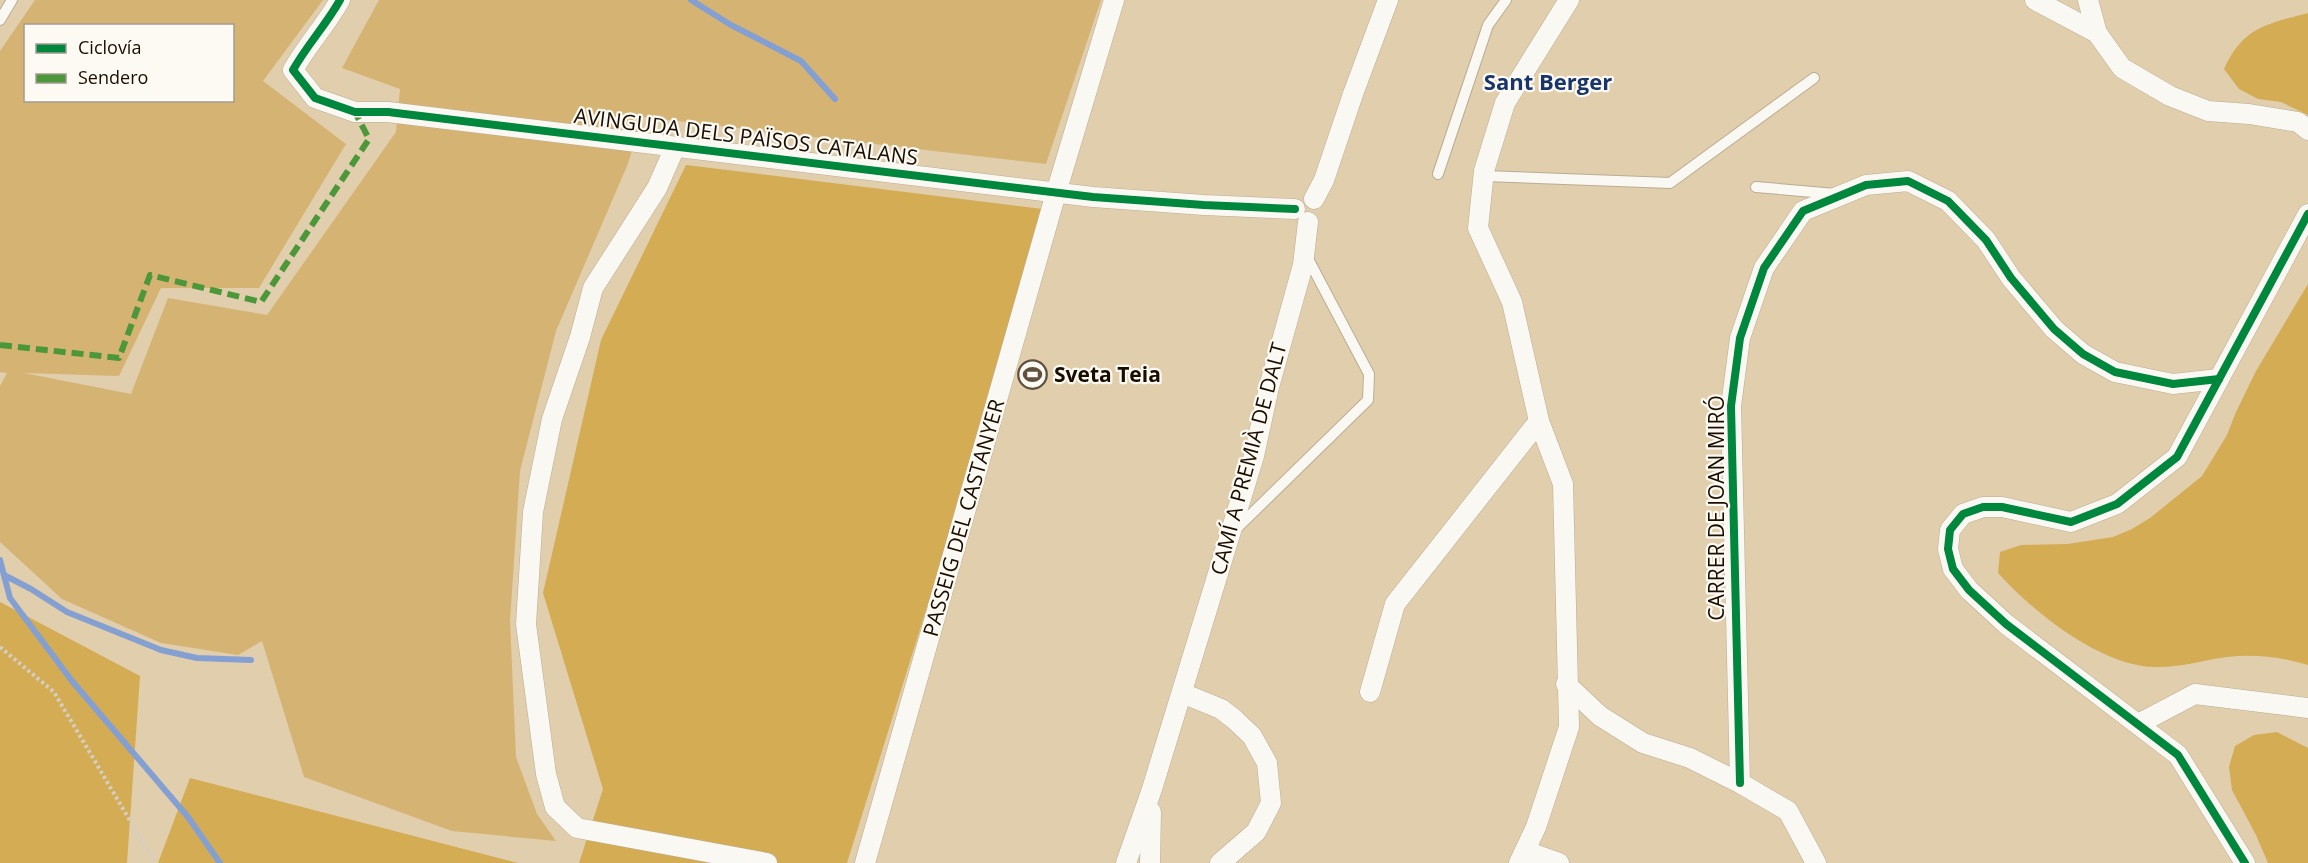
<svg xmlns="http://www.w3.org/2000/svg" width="2308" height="863" viewBox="0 0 2308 863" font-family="'Open Sans',sans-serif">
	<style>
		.green { fill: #d5b473; fill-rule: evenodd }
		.forest { fill: #d3ac54 }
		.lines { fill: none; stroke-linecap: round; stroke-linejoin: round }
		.stream { stroke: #849fd2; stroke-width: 6 }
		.service-casing { stroke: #bbac92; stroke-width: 12 }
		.minor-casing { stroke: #bbac92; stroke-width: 21 }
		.path { stroke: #d4cec4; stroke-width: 4; stroke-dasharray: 3 3; stroke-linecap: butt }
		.service { stroke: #faf8f3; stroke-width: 10 }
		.minor { stroke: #faf8f3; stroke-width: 20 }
		.quiet { stroke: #4b9739; stroke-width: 6; stroke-dasharray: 12 6; stroke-linecap: butt }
		.cycleway-casing { stroke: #fdfaf4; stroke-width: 11 }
		.cycleway { stroke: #00873e; stroke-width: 8 }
		.labels { text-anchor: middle; stroke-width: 4.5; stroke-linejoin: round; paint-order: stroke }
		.street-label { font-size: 21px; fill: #190d00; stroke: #fdfaf4 }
		.poi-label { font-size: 21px; font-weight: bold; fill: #190d00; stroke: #fdfaf4; text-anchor: start }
		.neighbourhood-label { font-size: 22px; font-weight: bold; fill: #18356b; stroke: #fdfaf4 }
	</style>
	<rect width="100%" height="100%" fill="#e1cead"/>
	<path class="green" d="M35 0H323L263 81 346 144 259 288H161L119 376 24 373 131 394 168 298 267 315 396 132 400 89 342 68 379 0H1101L1046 164 643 117 627 166 556 331 520 471 510 621 516 757 537 814 556 841 452 831 304 777 262 641 238 655 161 643 62 599 0 542V386L7 373 0 372V51ZM26 26H232V100H26Z"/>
	<g class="forest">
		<path d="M2308 13V115L2281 102 2258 99 2239 89 2224 69C2243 27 2267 24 2308 13Z"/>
		<polygon points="686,165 1051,210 847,863 579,863 603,789 543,593 601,340"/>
		<path d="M2308 284V665C2282 657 2253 654 2227 657 2204 660 2182 667 2159 667 2104 669 2033 612 1998 573L2000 552 2021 545 2068 544 2113 537 2132 529 2150 518 2202 476 2227 435 2236 412 2256 371Z"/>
		<polygon points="0,602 140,676 127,863 0,863"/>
		<polygon points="2277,732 2308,748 2308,863 2268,863 2256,835 2232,790 2229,767 2235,746 2254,735"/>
		<polygon points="190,778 518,863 158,863"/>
	</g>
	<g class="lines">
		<g class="stream">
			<polyline points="691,0 731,25 801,61 835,99"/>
			<polyline points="0,560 10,598 72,681 188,817 220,863"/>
			<polyline points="4,575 31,589 67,612 161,650 197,658 251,660"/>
		</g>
		<defs>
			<g id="service">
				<polyline points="0,20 12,0"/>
				<polyline points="1438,174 1488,25 1506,0"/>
				<polyline points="1484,176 1670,183 1814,78"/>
				<polyline points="1756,187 1836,194"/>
				<polyline points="1235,530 1368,400 1369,374 1306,255"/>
			</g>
			<g id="minor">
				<path d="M340 0C326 25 307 45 293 70L315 98 355 112H388L1093 197 1204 205 1295 209"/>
				<polyline points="2035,0 2097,33"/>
				<polyline points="2088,0 2097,33 2122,68 2170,96 2208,111 2249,114 2298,122 2308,130"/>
				<polyline points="675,147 657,188 593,288 580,337 552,419 533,512 526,624 546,774 555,807 577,828 767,863"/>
				<polyline points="1314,199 1324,180 1353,94 1388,0"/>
				<polyline points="1566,684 1600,716 1643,743 1690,758 1740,783 1788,811 1816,863"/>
				<polyline points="1370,692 1395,604 1539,421"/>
				<polyline points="1182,693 1221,709 1234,719 1252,736 1267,763 1271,803 1256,832 1220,863"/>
				<polyline points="2138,724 2195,694 2308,708"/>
				<polyline points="1740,783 1731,406 1740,338 1764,268 1803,211 1866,185 1908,181 1948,201 1986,240 2011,278 2054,329 2083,354 2115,372 2173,384 2219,379"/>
				<polyline points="1525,851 1559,863"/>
				<polyline points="865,863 1056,193 1114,0"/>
				<polyline points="1126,863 1152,789 1254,456 1269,387 1303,265 1308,222"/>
				<polyline points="1150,863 1151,812"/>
				<polyline points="1519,863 1536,827 1569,727 1563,484 1539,421 1512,302 1478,228 1484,171 1505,103 1569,0"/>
				<polyline points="2245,863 2178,755 2006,624 1969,590 1953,569 1948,549 1950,530 1963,514 1983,507 2002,507 2071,522 2117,504 2177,457 2308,214"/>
			</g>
		</defs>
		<use href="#service" class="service-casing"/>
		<use href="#minor" class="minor-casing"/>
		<polyline class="path" points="0,647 54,692 155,863"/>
		<use href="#service" class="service"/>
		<use href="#minor" class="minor"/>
		<polyline class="quiet" points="0,345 119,358 150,275 261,302 369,139 355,112"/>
		<defs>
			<g id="cycleway">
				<path d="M340 0C326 25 307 45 293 70L315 98 355 112H388L1093 197 1204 205 1295 209"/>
				<polyline points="1740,783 1731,406 1740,338 1764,268 1803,211 1866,185 1908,181 1948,201 1986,240 2011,278 2054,329 2083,354 2115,372 2173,384 2219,379"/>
				<polyline points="2245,863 2178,755 2006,624 1969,590 1953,569 1948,549 1950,530 1963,514 1983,507 2002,507 2071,522 2117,504 2177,457 2308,214"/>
			</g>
		</defs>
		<use href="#cycleway" class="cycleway-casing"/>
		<use href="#cycleway" class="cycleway"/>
	</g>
	<defs>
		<symbol id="stadium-ring" viewBox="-11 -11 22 22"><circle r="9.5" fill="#fdfaf4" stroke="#5f513d" stroke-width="1.5"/><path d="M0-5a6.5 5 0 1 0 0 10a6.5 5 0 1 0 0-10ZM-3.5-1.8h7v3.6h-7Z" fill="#5f513d"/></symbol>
	</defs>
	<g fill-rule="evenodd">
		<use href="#stadium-ring" x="1016" y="358" width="33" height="33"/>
	</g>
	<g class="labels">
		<g class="street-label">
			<text transform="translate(746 137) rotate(7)" y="7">AVINGUDA DELS PAÏSOS CATALANS</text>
			<text transform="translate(1249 459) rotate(-75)" y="7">CAMÍ A PREMIÀ DE DALT</text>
			<text transform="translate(1717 508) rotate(-90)" y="7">CARRER DE JOAN MIRÓ</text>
			<text transform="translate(964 518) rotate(-74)" y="7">PASSEIG DEL CASTANYER</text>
		</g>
		<g class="poi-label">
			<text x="1054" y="382">Sveta Teia</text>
		</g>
		<g class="neighbourhood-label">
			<text x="1548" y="90">Sant Berger</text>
		</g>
	</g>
	<rect x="24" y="24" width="210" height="78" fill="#fdfaf4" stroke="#a29b92" stroke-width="1.5"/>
	<rect x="36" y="44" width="30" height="9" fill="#00873e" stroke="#a29b92" stroke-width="1.5"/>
	<text x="78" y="54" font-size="18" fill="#190d00">Ciclovía</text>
	<rect x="36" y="74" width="30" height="9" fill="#4b9739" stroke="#a29b92" stroke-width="1.5"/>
	<text x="78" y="84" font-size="18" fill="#190d00">Sendero</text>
</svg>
